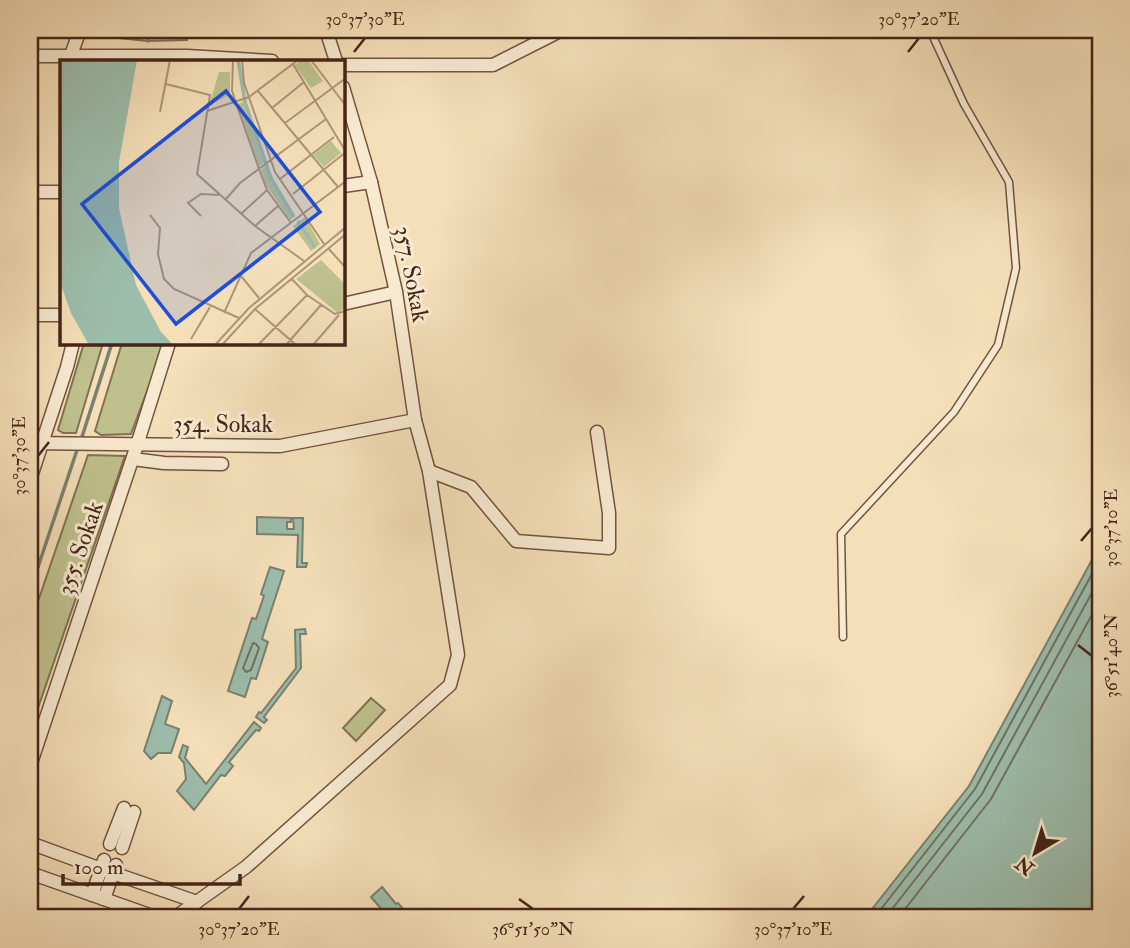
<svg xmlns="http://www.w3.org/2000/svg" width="1130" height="948" viewBox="0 0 1130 948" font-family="'IM FELL Double Pica',serif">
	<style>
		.green { fill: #bec18d; stroke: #827252; stroke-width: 2 }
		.water { fill: #9cbdab; stroke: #7a8070; stroke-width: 2 }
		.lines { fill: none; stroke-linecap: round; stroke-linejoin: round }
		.shore { stroke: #717061; stroke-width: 2 }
		.stream { stroke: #7a8070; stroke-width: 3.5 }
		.service-casing { stroke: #72533f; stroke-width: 9 }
		.minor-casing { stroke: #72533f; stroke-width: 15 }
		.service { stroke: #f8ead1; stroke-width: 6 }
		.minor { stroke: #f8ead1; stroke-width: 12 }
		.ticks { fill: none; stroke: #462417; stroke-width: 2.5 }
		.labels { text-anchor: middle; stroke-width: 6; stroke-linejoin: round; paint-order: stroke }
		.street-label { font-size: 24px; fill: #462417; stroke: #f8ead1 }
		.inset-river { fill: none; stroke: #9cbdab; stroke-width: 3.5 }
		.inset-road { fill: none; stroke: #ae9478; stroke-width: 2 }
		.view { fill: #1d4ed8; fill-opacity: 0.15; stroke: #1d4ed8; stroke-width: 3.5 }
		.inset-edge { fill: none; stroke: #462417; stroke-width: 3.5 }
		.neatline { fill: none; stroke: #462417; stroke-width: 2.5 }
		.ticks-label { font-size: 18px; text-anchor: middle; fill: #462417 }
	</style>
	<rect width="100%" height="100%" fill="#f4dfb8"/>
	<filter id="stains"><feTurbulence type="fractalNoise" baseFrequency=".00286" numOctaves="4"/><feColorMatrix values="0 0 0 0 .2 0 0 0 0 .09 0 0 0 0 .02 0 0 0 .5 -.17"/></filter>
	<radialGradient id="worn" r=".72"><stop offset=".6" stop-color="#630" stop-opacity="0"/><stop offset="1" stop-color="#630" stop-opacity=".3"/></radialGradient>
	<g class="green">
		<polygon points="99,30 188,30 187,40 148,41 97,36"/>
		<polygon points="84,343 103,343 76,433 63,433 58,430"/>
		<polygon points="122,343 165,343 131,434 101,435 95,431"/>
		<polygon points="88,455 125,456 30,731 30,625"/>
		<polygon points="371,698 385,710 356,741 343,728"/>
	</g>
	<g class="water">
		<polygon points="257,517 291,518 291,522 287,522 287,529 294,529 293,518 303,518 302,563 307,563 306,567 297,567 298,535 257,534"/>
		<polygon points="1100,545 1100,918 865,918 969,786"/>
		<polygon points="270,567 284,571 262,639 268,642 256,679 251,678 245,697 228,691 252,618 256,619 264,596 261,594"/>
		<polygon points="305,629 306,634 300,634 301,668 264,717 267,720 264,723 256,717 259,712 261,713 296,668 295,630"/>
		<polygon points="162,696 172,701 165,724 179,729 171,753 158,753 151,759 144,751"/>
		<polygon points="254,722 261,728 259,731 256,730 229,762 233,766 225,776 221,775 194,810 177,791 186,779 184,763 179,757 183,745 188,747 185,758 206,784"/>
		<polygon points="382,887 396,904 398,903 405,911 398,918 389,918 371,897"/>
	</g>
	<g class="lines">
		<g class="shore">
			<polygon points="253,643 256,644 259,648 251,670 246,672 243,668"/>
			<polyline points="874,918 975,789 1100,559"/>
			<polyline points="885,918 982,794 1100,578"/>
			<polyline points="898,918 991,799 1100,600"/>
		</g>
		<g class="stream">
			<polyline points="148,41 148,30"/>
			<polyline points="81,440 112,343"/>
			<polyline points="30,591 78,447"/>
		</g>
		<defs>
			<polyline id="service" points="843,637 841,534 954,412 998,345 1016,268 1009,182 964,104 930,30"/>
			<g id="minor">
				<polyline points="326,30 336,61"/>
				<polyline points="30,56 187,56 272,61"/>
				<polyline points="71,61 71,55 80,30"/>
				<polyline points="343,65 493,65 562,30"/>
				<polyline points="343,186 371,182"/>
				<polyline points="30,192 61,192"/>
				<polyline points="343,304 396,292"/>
				<polyline points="30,315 61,315"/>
				<polyline points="30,443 280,446 415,420"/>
				<polyline points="133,459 164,463 222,464"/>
				<polyline points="429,471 471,487 516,541 609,548 609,513 597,432"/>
				<polyline points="30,480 67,367 73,343"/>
				<polyline points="30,766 137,445 169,343"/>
				<polyline points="30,843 101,869 92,895"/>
				<polyline points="110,844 124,808"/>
				<polyline points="122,848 134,812"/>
				<polyline points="116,865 113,873 197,902"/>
				<polyline points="30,873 158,918"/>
				<polyline points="104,899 113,873 101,869 104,860"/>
				<polyline points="174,918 246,867 450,685 458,655 429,471 415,420 396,292 371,182 343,87"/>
			</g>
		</defs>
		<use href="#service" class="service-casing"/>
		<use href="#minor" class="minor-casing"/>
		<use href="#service" class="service"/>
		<use href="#minor" class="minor"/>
	</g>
	<path class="ticks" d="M354 52 365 38M908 52 919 38M38 456 49 442M1081 541 1092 528M1078 645 1092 656M519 899 533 909M239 909 249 896M793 909 804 896"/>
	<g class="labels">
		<g class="street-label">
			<text transform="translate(412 274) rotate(79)" y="8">357. Sokak</text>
			<text x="223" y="432">354. Sokak</text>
			<text transform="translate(80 548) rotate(-71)" y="8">355. Sokak</text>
		</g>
	</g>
	<g transform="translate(60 60)">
		<rect width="285" height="285" fill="#f4dfb8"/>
		<path d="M241 0H248L263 21 251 28 235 5ZM159 12H170V34L149 46ZM183 42 204 103 199 106 178 44ZM271 81 281 93 264 107 253 95ZM205 106 233 158 230 160 206 125 201 110ZM245 157 260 184 251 191 233 166ZM261 200 285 224V248L278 253 236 219Z" fill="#bec18d"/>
		<path d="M0 0H77L59 102V148L76 225 101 272 113 285H29L11 253 0 222Z" fill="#9cbdab"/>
		<path class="inset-river" d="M178 0 185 42 211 118 234 157M238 161 255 188"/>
		<path class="inset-road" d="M173 0 172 31 199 109 207 130 231 163M182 0 184 23 215 112 264 184M251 0 286 46M233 4 286 92M106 24 150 35 137 114 195 166 244 201M198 31 278 127M212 48 244 22M147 51 189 37 238 0M100 52 110 0M225 63 286 18M220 119 274 77M233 134 286 92M166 139 180 123 266 59M181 154 207 130M90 155 100 168 98 194 104 219 114 229 179 258M141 156 128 143 141 134 159 135M195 166 218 146M268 188 286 208M181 216 199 238M231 218 247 235 275 254 286 251M195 249 236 285M164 253 191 193 286 121M131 279 150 247M155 285 189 248 286 167M162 285 195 249 286 174M198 285 247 235M226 285 261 245M253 285 279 255"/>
		<path class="view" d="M166 31 260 152 116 264 22 144Z"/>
		<rect width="285" height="285" class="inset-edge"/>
	</g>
	<rect width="1130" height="948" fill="none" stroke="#f4dfb8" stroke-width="77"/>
	<g transform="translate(1035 853) rotate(218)" stroke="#f8ead1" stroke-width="5" paint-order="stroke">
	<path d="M0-5L12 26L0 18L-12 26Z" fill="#462417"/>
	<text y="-10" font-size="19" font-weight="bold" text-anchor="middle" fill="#462417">N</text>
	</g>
	<path d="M63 874v10h177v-10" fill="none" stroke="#462417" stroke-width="3.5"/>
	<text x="74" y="874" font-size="21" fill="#462417" stroke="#f8ead1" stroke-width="5" paint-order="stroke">100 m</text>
	<rect x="38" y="38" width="1054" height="871" class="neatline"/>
	<g class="ticks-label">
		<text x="365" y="25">30°37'30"E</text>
		<text x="919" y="25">30°37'20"E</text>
		<text transform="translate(19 456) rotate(-90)" y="6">30°37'30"E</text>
		<text transform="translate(1111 528) rotate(-90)" y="6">30°37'10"E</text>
		<text transform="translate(1111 656) rotate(-90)" y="6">36°51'40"N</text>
		<text x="239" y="935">30°37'20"E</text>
		<text x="533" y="935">36°51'50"N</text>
		<text x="793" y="935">30°37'10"E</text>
	</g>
	<rect width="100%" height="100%" filter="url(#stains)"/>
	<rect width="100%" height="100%" fill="url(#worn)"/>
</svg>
